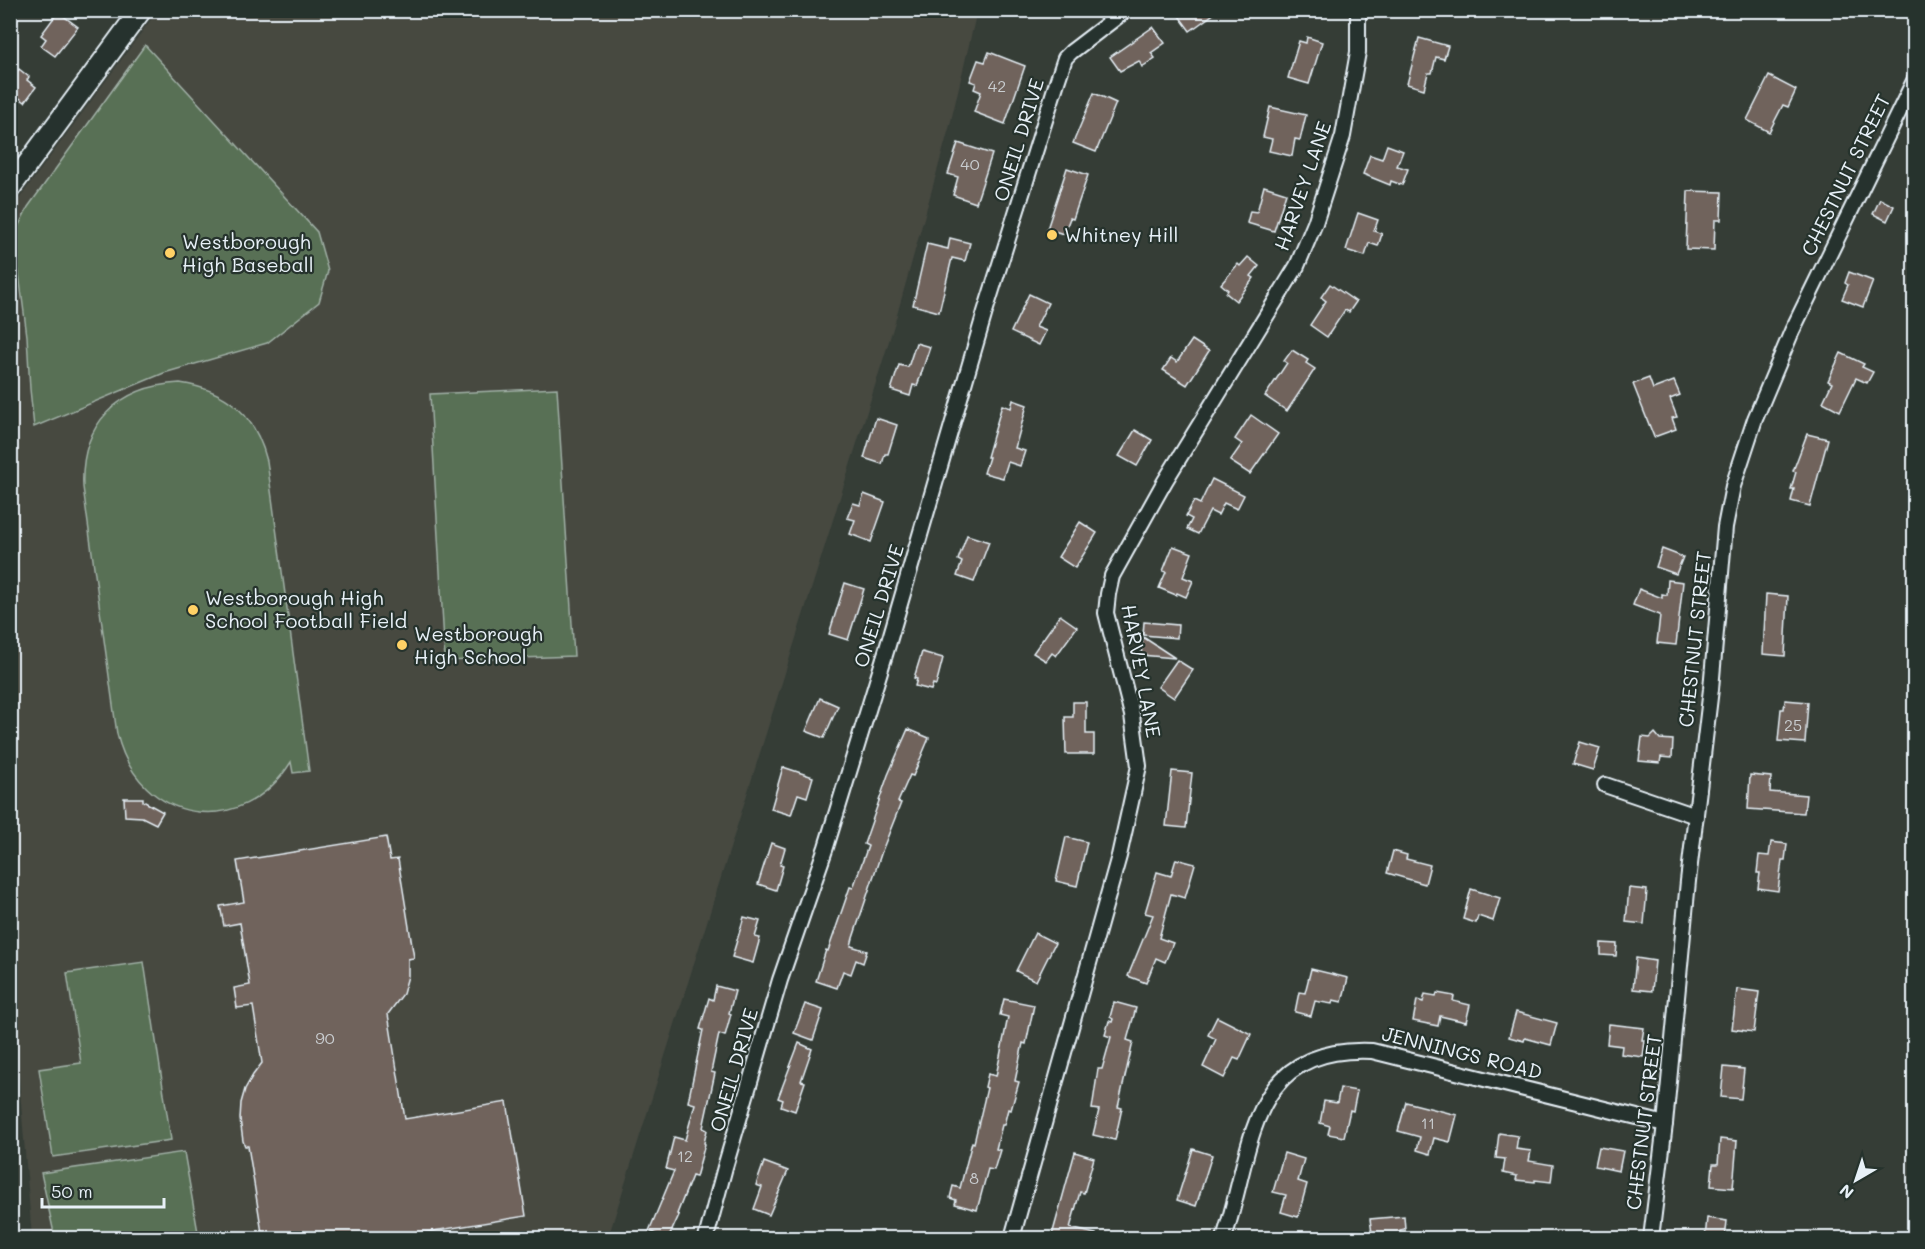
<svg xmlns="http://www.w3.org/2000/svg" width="1925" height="1249" viewBox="0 0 1925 1249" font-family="Mali,sans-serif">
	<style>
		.built { fill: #464841 }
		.green { fill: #597054; stroke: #a0b0a6; stroke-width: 1.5 }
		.building { fill: #6f635c; stroke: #e8f1f8; stroke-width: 1.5 }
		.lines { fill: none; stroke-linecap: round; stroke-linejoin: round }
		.street-casing { stroke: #e8f1f8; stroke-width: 18 }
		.secondary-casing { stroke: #e8f1f8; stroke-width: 24 }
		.street { stroke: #26332d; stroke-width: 14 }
		.secondary { stroke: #26332d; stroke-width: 20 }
		.poi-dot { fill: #ffd166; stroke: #26332d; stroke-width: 2 }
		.labels { text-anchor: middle; stroke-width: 4.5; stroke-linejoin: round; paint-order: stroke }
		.number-label { font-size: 16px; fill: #caced1 }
		.street-label { font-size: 20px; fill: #e8f1f8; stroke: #26332d }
		.poi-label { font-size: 20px; fill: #e8f1f8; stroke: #26332d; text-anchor: start }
	</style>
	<rect width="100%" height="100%" fill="#353d36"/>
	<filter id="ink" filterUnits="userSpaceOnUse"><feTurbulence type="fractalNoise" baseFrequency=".0167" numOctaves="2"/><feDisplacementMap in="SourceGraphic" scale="12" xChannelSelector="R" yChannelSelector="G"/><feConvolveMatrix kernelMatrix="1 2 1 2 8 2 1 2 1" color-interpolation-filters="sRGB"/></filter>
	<g filter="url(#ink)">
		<polygon class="built" points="971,10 977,11 950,125 895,322 608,1238 32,1238 10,968 10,211 157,11"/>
		<g class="green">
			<polygon points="145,45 317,232 328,271 319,302 267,343 164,373 34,427 30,389 27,336 14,235 28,207"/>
			<path d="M180 383C227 390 255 414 267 461L309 771 293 773 291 762C242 841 139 824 117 734L83 487C80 424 118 386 180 383Z"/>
			<polygon points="557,388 574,656 445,661 430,394"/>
			<polygon points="144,962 171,1140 53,1157 39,1069 81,1063 67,973"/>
			<polygon points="184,1152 199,1238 55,1238 41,1173"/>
		</g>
		<g class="building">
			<polygon points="1188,10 1219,10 1190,31 1179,16"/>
			<polygon points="58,12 78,27 55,56 41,46 46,39 41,35"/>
			<polygon points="1153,27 1165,43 1151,53 1155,58 1142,67 1139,61 1120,71 1110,57"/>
			<polygon points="1307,37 1322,42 1309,84 1288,78 1299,41 1306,43"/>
			<polygon points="1419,38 1448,46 1444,59 1436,57 1432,73 1428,73 1424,89 1407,84"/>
			<polygon points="989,52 1025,66 1005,124 974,112 981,92 974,89 976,83 970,81 978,60 985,62"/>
			<polygon points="19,69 29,77 27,80 36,87 25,102 10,91 10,80"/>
			<polygon points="1769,76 1796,90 1788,107 1783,105 1769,132 1747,120"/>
			<polygon points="1094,93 1116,103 1096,152 1073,143"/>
			<polygon points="1270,107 1306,115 1300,140 1295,139 1292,156 1269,151 1272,139 1263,137"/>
			<polygon points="958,143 992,154 976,203 953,195 958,177 948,174"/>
			<polygon points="1387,145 1403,151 1397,166 1408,169 1402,185 1391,181 1390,185 1363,174 1370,155 1382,159"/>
			<polygon points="1067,168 1088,175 1073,219 1070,218 1064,234 1047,229"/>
			<polygon points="1264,186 1286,193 1274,231 1247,223 1250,211 1257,212"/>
			<polygon points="1688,191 1722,192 1721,220 1715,220 1714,250 1686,249"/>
			<polygon points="1880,199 1894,206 1887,221 1873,214"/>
			<polygon points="1358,213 1378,220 1374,231 1382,234 1378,246 1369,243 1365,256 1346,250"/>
			<polygon points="950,238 970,243 965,261 952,258 939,312 913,305 927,244 948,249"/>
			<polygon points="1248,257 1259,266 1251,276 1254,278 1236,301 1226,293 1228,290 1221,284 1238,264 1240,266"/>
			<polygon points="1849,272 1873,281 1863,307 1842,299 1848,285 1845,283"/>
			<polygon points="1330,284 1356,302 1349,312 1345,310 1327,337 1310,325 1326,301 1321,297"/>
			<polygon points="1029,294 1048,303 1036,327 1046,331 1039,345 1011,332"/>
			<polygon points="1192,340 1209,351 1187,385 1163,370 1171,358 1177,362"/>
			<polygon points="916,343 930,347 917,386 913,385 910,396 891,390 899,365 908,367"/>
			<polygon points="1292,350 1308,360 1306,363 1315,369 1287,411 1265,396 1287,363 1284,361"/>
			<polygon points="1841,353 1864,364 1862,367 1873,372 1867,383 1856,378 1840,411 1823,402 1832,383 1828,381"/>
			<polygon points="1649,378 1653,389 1674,381 1680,395 1670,399 1677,417 1672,418 1676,429 1654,437 1633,384"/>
			<polygon points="1013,400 1027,405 1015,448 1025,451 1020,466 1008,462 1003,478 984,473 989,457 987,457 1002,405 1011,408"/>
			<polygon points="1251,415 1278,434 1250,474 1230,461 1242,444 1235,439"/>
			<polygon points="876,418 897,425 888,454 885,454 882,464 864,458"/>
			<polygon points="1135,430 1152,440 1137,466 1119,456"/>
			<polygon points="1807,434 1828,439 1810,506 1791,501 1794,489 1791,489 1796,472 1793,471"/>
			<polygon points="1212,479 1244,495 1237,509 1224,503 1218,515 1210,511 1198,534 1187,529 1192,519 1186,516 1194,501 1200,504"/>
			<polygon points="864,494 885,502 871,542 850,534 855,520 847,518 853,503 860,505"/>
			<polygon points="1080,522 1097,533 1075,568 1058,557"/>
			<polygon points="967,535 989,542 974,582 957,576 962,562 958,560"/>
			<polygon points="1173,546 1192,553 1183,577 1193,581 1186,597 1177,593 1176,595 1159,588 1166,572 1163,571"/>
			<polygon points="1662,549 1683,557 1676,574 1656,567"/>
			<polygon points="1668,580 1683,582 1676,645 1657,643 1660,615 1633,605 1639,589 1662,598 1662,594 1667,595"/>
			<polygon points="845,583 864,589 848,640 829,634"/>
			<polygon points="1766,594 1788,596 1785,656 1763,654"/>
			<polygon points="1060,615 1077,627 1056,656 1052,653 1046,661 1033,653"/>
			<polygon points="1144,622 1178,625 1177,638 1143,635"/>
			<polygon points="1143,637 1175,658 1141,655"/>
			<polygon points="922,652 943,658 936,685 933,684 931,690 915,686 917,679 914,678"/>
			<polygon points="1177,660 1193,670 1174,698 1158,687"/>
			<polygon points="820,698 838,706 824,738 806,731"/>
			<polygon points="1785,700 1808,702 1805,743 1778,741 1781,709 1784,709"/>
			<polygon points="1073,702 1086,702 1086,734 1094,734 1094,754 1066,754 1065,717 1073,717"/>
			<polygon points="908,729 929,738 913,776 910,775 898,802 901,803 882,851 853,938 851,946 867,951 863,963 856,960 851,974 843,971 837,988 816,981 826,950 828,951 850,887 853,888 868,846 864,844 888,775"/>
			<polygon points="1655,733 1660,739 1673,740 1672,758 1661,757 1660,763 1639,761 1642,737 1650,738"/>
			<polygon points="1580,742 1600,748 1593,770 1573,764"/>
			<polygon points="783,767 813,777 807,797 798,794 791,815 771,809"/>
			<polygon points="1172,771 1192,773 1186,828 1166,826"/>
			<polygon points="1750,775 1771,777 1770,792 1806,795 1804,813 1748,809"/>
			<polygon points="124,798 143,798 143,801 163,812 156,824 142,817 125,816"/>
			<polygon points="386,837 390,860 398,859 414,958 408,959 408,976 403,994 388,1014 405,1119 507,1102 526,1216 402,1236 403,1239 263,1239 248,1146 245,1146 243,1141 240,1119 241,1103 245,1089 253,1075 262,1063 253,1006 237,1008 234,988 250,985 240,923 224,926 220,906 244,902 237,861"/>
			<polygon points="1066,837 1087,842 1077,886 1056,881"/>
			<polygon points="1771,842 1787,844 1785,860 1782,860 1778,891 1758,888 1760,873 1757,873 1759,855 1769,856"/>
			<polygon points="771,843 785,848 780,865 783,866 776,890 758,884"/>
			<polygon points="1393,851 1407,855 1406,859 1430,865 1425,884 1387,873"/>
			<polygon points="1176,859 1195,864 1185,898 1171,894 1159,938 1173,943 1165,962 1156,958 1146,983 1128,976 1153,915 1145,913 1157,872 1171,876"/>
			<polygon points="1629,888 1647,890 1644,924 1626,922"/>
			<polygon points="1471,889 1500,898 1493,921 1478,916 1476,923 1463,919"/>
			<polygon points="744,917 760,921 755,937 760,938 753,963 732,957"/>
			<polygon points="1035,933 1055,943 1036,981 1016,971"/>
			<polygon points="1601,943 1617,944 1616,956 1601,955"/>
			<polygon points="1636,958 1655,961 1652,991 1633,989"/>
			<polygon points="1311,969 1348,978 1342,1002 1333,1000 1332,1004 1315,1001 1311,1016 1295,1012 1299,992 1305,993"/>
			<polygon points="716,986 735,991 729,1013 731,1014 725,1036 719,1034 711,1072 715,1073 703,1128 707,1130 704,1143 705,1144 696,1177 692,1176 677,1214 679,1215 668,1239 649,1231 674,1171 666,1169 674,1137 685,1140 695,1104 688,1102 703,1030 700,1029 709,998 713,1000"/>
			<polygon points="1737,989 1759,992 1754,1032 1732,1029"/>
			<polygon points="1437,993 1454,996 1453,1001 1470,1005 1466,1022 1440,1016 1438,1026 1413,1021 1417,1000 1423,1002 1425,994 1436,996"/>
			<polygon points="1004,999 1034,1005 1026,1044 1023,1043 1015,1081 1019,1082 1011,1110 1008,1109 1004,1125 1002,1125 996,1149 1000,1150 994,1170 988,1169 977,1210 955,1204 956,1200 950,1198 953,1186 960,1188 972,1142 974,1143 987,1088 985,1087 988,1074 996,1076 1008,1017 1000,1015"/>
			<polygon points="1114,1002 1136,1008 1127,1040 1133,1042 1118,1107 1122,1108 1115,1140 1093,1135 1099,1110 1092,1109 1098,1069 1102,1069 1111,1037 1105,1035 1109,1021 1112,1022 1113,1019 1110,1017"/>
			<polygon points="805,1004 823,1010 813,1040 794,1033"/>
			<polygon points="1516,1012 1557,1023 1551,1045 1525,1038 1524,1041 1509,1037"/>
			<polygon points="1217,1017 1251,1034 1239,1060 1234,1058 1224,1078 1203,1067 1216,1039 1208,1035"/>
			<polygon points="1609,1024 1644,1028 1642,1040 1645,1040 1643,1057 1621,1054 1622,1046 1607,1044"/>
			<polygon points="799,1043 812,1049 801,1081 805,1082 795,1111 781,1106 783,1100 778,1098"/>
			<polygon points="1724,1067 1744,1069 1741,1099 1721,1097"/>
			<polygon points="1340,1088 1357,1091 1353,1111 1350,1110 1344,1137 1328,1134 1330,1126 1320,1123 1324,1101 1337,1103"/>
			<polygon points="1406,1102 1457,1115 1450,1142 1434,1138 1430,1154 1417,1150 1420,1137 1398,1131"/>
			<polygon points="1499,1133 1518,1136 1516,1149 1531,1151 1529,1161 1553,1165 1551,1182 1535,1180 1535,1182 1516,1180 1517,1176 1503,1173 1505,1159 1496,1158"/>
			<polygon points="1720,1139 1737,1141 1733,1188 1711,1186 1713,1164 1718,1164"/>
			<polygon points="1599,1147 1623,1151 1619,1171 1595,1166"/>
			<polygon points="1193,1149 1212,1155 1196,1206 1177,1200"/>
			<polygon points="1075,1152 1094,1158 1084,1193 1080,1192 1070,1228 1096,1234 1095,1239 1051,1239"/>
			<polygon points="1284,1153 1304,1159 1298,1181 1307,1184 1298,1217 1281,1212 1286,1195 1273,1192"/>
			<polygon points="764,1162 788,1171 769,1215 754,1209 762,1187 756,1185"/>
			<polygon points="1404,1216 1405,1229 1400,1230 1400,1239 1375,1239 1374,1232 1372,1233 1370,1219"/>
			<polygon points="1707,1218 1727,1221 1725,1239 1705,1239"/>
		</g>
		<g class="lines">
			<defs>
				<g id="street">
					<polyline points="1605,785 1696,816"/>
					<polyline points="706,1238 725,1167 780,980 826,847 888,645 985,312 1057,82 1065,58 1071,52 1126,10"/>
					<polyline points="1012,1238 1119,856 1139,766 1132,715 1106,613 1108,594 1112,576 1165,481 1297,266 1315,223 1343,136 1358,52 1358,10"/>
					<path d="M1224 1238C1254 1149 1246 1045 1372 1051L1665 1124"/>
					<polyline points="1651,1238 1665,1124 1688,881 1711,689 1725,527 1733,486 1755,419 1792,331 1914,81"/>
				</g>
				<polyline id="secondary" points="10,188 141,10"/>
			</defs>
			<use href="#street" class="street-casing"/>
			<use href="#secondary" class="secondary-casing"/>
			<use href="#street" class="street"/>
			<use href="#secondary" class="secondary"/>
		</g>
	</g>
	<g class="poi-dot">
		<circle cx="1052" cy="235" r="6"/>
		<circle cx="170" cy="253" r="6"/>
		<circle cx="193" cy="610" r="6"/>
		<circle cx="402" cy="645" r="6"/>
	</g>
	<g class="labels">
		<g class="number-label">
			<text x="997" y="92">42</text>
			<text x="970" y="170">40</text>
			<text x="1793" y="731">25</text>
			<text x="325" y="1044">90</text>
			<text x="1428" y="1129">11</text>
			<text x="685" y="1162">12</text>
			<text x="974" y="1184">8</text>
		</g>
		<g class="street-label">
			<text transform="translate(1019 140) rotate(-73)" y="7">ONEIL DRIVE</text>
			<text transform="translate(1846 175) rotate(-64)" y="7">CHESTNUT STREET</text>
			<text transform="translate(1303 186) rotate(-71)" y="7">HARVEY LANE</text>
			<text transform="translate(879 606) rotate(-73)" y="7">ONEIL DRIVE</text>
			<text transform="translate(1695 639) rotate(-84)" y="7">CHESTNUT STREET</text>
			<text transform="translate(1141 671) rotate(79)" y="7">HARVEY LANE</text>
			<text transform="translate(1462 1053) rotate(14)" y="7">JENNINGS ROAD</text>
			<text transform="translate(734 1070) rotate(-74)" y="7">ONEIL DRIVE</text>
			<text transform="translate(1644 1122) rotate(-83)" y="7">CHESTNUT STREET</text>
		</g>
		<g class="poi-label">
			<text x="1064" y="242">Whitney Hill</text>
			<text x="182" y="249">Westborough<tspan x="182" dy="23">High Baseball</tspan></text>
			<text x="205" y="605">Westborough High<tspan x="205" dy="23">School Football Field</tspan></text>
			<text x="414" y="641">Westborough<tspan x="414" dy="23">High School</tspan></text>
		</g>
	</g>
	<rect width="1925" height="1249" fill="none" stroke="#26332d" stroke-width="36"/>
	<rect x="18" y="18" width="1889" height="1213" fill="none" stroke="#e8f1f8" stroke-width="2" filter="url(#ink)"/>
	<g transform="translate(1856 1180) rotate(219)" stroke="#26332d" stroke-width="4.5" paint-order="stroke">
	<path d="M0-4.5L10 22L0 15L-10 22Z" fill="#e8f1f8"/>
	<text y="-9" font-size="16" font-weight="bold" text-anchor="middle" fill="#e8f1f8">N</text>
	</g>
	<path d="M42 1198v9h122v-9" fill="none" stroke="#e8f1f8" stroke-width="3"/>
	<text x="51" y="1198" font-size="18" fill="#e8f1f8" stroke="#26332d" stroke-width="4.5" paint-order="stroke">50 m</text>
</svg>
